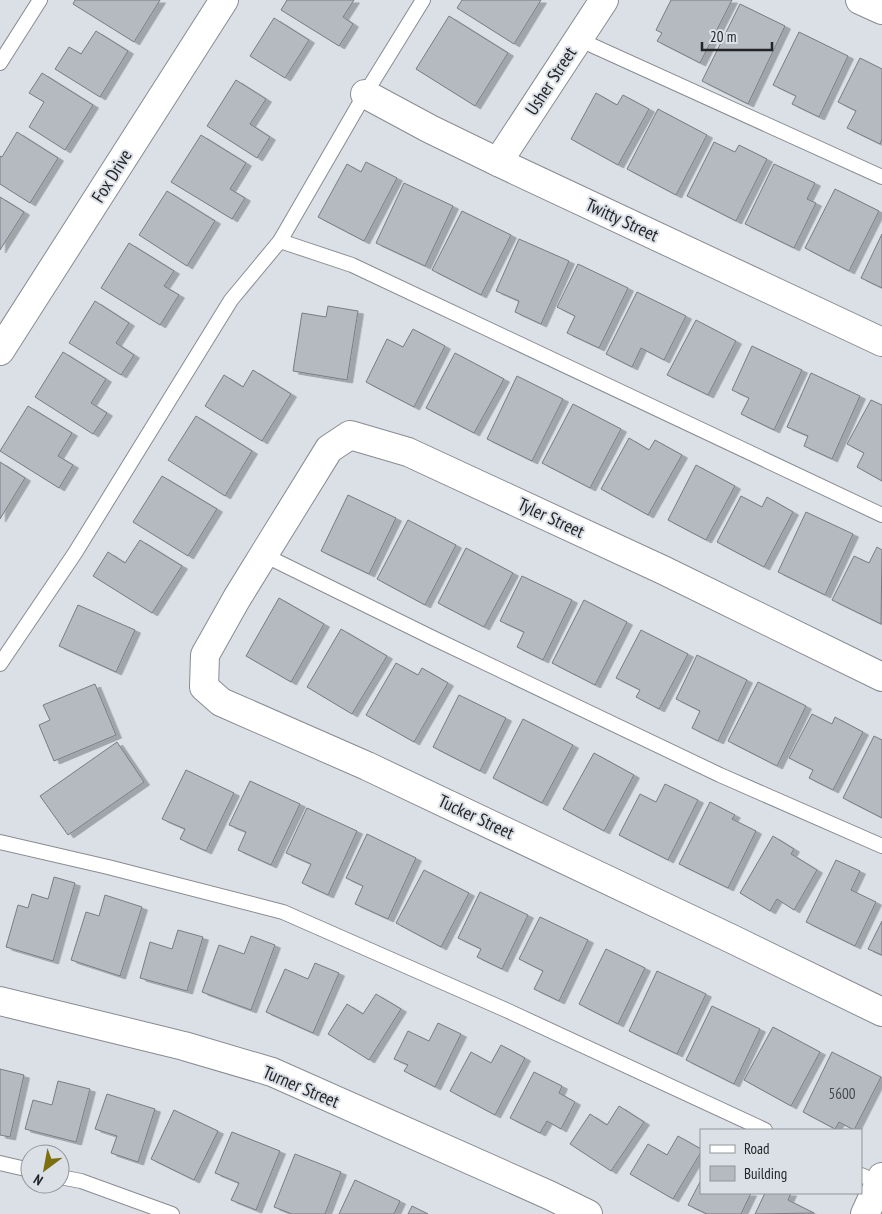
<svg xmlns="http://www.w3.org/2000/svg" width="882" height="1214" viewBox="0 0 882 1214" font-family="'PT Sans Narrow',sans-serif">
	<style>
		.building { fill: #b5b9c0; stroke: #797d83; filter: url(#shadow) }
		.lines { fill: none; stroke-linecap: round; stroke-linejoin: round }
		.service-casing { stroke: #888c92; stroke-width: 16 }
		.minor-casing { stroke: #888c92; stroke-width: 30 }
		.tertiary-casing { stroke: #888c92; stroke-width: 30 }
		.service { stroke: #fff; stroke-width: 14 }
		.minor { stroke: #fff; stroke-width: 28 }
		.tertiary { stroke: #fff; stroke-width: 28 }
		.labels { text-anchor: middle; stroke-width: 4; stroke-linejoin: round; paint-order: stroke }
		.number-label { font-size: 15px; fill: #48494d }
		.street-label { font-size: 18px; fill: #232427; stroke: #dbe0e6 }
	</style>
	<defs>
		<filter id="shadow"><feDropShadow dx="5.5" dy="3" stdDeviation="0" flood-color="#0004"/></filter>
	</defs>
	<rect width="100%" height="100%" fill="#dbe0e6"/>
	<g class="building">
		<polygon points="75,0 160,0 134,42 73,4"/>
		<polygon points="287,0 354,0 343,17 353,24 339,46 281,10"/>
		<polygon points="462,0 541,0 514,44 457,8"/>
		<polygon points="671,0 732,0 700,63 657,41 662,33 656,30"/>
		<polygon points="740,4 785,26 748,104 702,81"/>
		<polygon points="449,16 508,53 475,106 416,69"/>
		<polygon points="274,18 309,40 285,78 250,56"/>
		<polygon points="96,31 128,51 100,97 55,69 69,47 81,54"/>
		<polygon points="799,32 848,56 819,117 792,104 796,96 773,85"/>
		<polygon points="860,58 882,69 882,139 880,144 847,128 856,111 838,102"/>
		<polygon points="42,73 93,105 65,150 29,127 44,102 29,93"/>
		<polygon points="236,80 266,99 250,124 270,137 257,158 207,126"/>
		<polygon points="596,93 617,105 623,95 649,109 618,165 571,139"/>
		<polygon points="658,109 707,135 676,195 627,169"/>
		<polygon points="17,132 58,158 30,203 0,184 0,156 2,157"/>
		<polygon points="201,135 246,163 230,189 245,198 232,219 171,182"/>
		<polygon points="714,142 735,152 739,145 767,159 736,221 687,196"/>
		<polygon points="366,162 397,178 364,241 318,217 347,164 361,172"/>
		<polygon points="774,164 815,183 807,199 816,203 794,248 745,224"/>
		<polygon points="404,183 453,206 425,266 376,243"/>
		<polygon points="835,189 879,211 849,271 805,248"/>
		<polygon points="167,191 215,221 187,266 139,235"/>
		<polygon points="0,197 24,212 0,250"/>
		<polygon points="462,211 511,235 481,295 432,270"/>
		<polygon points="882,234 882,288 861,278"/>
		<polygon points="519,239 569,261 541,324 515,312 519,301 496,291"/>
		<polygon points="129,243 174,271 164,286 179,295 160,325 101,288"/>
		<polygon points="578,264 628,288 599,348 567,333 575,316 557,307"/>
		<polygon points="637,292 686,316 664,360 641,348 632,367 606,354"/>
		<polygon points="95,301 129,323 116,343 134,355 121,375 69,343"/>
		<polygon points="328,306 358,311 347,380 293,371 302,313 326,317"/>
		<polygon points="696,320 736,341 708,395 667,375"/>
		<polygon points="413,329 445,346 414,407 366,382 387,339 403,347"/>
		<polygon points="752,346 802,370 774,430 741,414 749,398 732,390"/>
		<polygon points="63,352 106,379 91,403 107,413 93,434 35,397"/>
		<polygon points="455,353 504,379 474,433 426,408"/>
		<polygon points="253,370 291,394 262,441 205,406 224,375 243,387"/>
		<polygon points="811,373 860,396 832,459 804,446 808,436 787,427"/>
		<polygon points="517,376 563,399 532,461 487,439"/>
		<polygon points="871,400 882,405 882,481 857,467 864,453 847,444"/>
		<polygon points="573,404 621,429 590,488 542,463"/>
		<polygon points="28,406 72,433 58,456 73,465 59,488 0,451"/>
		<polygon points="196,416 252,451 225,496 168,460"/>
		<polygon points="629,438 649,450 655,440 682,455 648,515 601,489"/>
		<polygon points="0,462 25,478 0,519"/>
		<polygon points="696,465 735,486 706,540 668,520"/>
		<polygon points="162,476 217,509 188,556 133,522"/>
		<polygon points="348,495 396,518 369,574 321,551"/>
		<polygon points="741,496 762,507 767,497 793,512 764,567 717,542"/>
		<polygon points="806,512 853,534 825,595 778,572"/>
		<polygon points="408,520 456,545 425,605 377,579"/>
		<polygon points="140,540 182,566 152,613 93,576 108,552 125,563"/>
		<polygon points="877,547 882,550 881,624 832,600 854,556 869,563"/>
		<polygon points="466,548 513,573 484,627 438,603"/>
		<polygon points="522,576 572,600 543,660 517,647 524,632 500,621"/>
		<polygon points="279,598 324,624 291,682 246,656"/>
		<polygon points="584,600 627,622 595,685 552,663"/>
		<polygon points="78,605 135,630 116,672 59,646"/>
		<polygon points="341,629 387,656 352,714 307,687"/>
		<polygon points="641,630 688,654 659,709 636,697 640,690 616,678"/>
		<polygon points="697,655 747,680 718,741 692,728 700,711 676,699"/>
		<polygon points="396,663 418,675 422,668 448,683 414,742 366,715"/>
		<polygon points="758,682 806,706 777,766 728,741"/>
		<polygon points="95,684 116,735 54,761 39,725 50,720 43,705"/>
		<polygon points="459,695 506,718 480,771 433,747"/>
		<polygon points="812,714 832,724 835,717 863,732 833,790 809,778 813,770 789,758"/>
		<polygon points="523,719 573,745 542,803 493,778"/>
		<polygon points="874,736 882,740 882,818 843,798"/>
		<polygon points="117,742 144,782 68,835 40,796"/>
		<polygon points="594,753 634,775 604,831 563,809"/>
		<polygon points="186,770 234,793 206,851 180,839 185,829 162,819"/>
		<polygon points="250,781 300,804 271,865 238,850 246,832 229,825"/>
		<polygon points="665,784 698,800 668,860 619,835 640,794 656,802"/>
		<polygon points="710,802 735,815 732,819 756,831 728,888 679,864"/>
		<polygon points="307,808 357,831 328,895 302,883 311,864 286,853"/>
		<polygon points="367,834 416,858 388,919 355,904 363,886 346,878"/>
		<polygon points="773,836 794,849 791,854 817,870 794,910 777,899 770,911 740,893"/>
		<polygon points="836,860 860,871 851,890 876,902 855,946 806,922"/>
		<polygon points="424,870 469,893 441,947 396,923"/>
		<polygon points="54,877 75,883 53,961 6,947 18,905 28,908 32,894 48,899"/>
		<polygon points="480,892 528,915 502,969 477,957 481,949 458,938"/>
		<polygon points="105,895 142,907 120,976 71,960 86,912 99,916"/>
		<polygon points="540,917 588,940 559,1001 534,989 543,971 519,959"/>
		<polygon points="882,921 882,955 868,949"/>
		<polygon points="178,930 203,937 187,991 140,978 150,942 172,949"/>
		<polygon points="251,936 275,945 251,1010 202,992 219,945 244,954"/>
		<polygon points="606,949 645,968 618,1024 579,1004"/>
		<polygon points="315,963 339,973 313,1033 266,1012 285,969 308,979"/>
		<polygon points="657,971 706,994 677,1054 629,1031"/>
		<polygon points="376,994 401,1009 369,1060 328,1034 347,1004 363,1014"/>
		<polygon points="712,1006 760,1029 734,1084 686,1060"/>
		<polygon points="438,1023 461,1034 435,1087 404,1071 408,1065 394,1059 408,1031 429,1041"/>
		<polygon points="773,1027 820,1052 791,1106 744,1080"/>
		<polygon points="501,1045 525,1058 495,1115 450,1091 471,1052 491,1063"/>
		<polygon points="832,1052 881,1077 854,1130 839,1122 835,1129 803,1112"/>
		<polygon points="0,1069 24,1075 10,1137 0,1135"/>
		<polygon points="534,1072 562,1086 559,1093 575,1102 561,1129 547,1121 540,1133 510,1118"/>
		<polygon points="58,1081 90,1089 76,1142 25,1129 33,1100 52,1105"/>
		<polygon points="107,1094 155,1109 138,1162 111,1153 117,1136 95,1129"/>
		<polygon points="619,1106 644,1122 611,1171 570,1144 590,1114 607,1125"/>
		<polygon points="174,1110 218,1131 194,1180 151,1159"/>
		<polygon points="232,1132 280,1151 256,1210 231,1200 239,1183 215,1173"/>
		<polygon points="678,1136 701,1149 701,1152 673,1199 630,1174 648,1144 667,1155"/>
		<polygon points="295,1154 341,1172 325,1214 292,1214 274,1207"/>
		<polygon points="355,1180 400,1201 394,1214 339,1214"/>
		<polygon points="701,1180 701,1193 751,1193 741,1214 707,1214 688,1205"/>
		<polygon points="765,1193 791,1193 788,1200 814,1213 755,1214"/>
		<polygon points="412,1206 428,1214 408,1214"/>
	</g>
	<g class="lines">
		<defs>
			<g id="service">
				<polyline points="578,39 882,177"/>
				<polyline points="0,63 40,0"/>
				<polyline points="280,241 365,94 423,0"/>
				<polyline points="264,555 433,638 720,775 882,846"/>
				<polyline points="0,664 75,553 231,300 280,241 352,265 882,515"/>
				<polyline points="0,842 108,867 283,912 506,1010 765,1130"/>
				<polyline points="0,1163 30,1170"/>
				<polyline points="861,1175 879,1183"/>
				<polyline points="60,1177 81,1181 172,1214"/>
			</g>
			<g id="minor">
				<polyline points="860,0 882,10"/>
				<polyline points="365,94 430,129 498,162 882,342"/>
				<polyline points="498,162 604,0"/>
				<polyline points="0,351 224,0"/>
				<polyline points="882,677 663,570 408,452 350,435 329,449 237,598 205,655 204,687 221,702 367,766 732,939 882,1012"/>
			</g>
			<g id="tertiary">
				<polyline points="0,1001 184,1046 272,1072 549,1195 588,1214"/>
				<polyline points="865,1214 882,1177"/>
			</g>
		</defs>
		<use href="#service" class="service-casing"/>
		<use href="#minor" class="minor-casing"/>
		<use href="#tertiary" class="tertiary-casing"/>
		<use href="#service" class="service"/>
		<use href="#minor" class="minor"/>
		<use href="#tertiary" class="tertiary"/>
	</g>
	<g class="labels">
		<g class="number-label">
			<text x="842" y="1099">5600</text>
		</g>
		<g class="street-label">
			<text transform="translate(551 81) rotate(-57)" y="6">Usher Street</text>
			<text transform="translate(112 176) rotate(-58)" y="6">Fox Drive</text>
			<text transform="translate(622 220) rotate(25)" y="6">Twitty Street</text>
			<text transform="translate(551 518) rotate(25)" y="6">Tyler Street</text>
			<text transform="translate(476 817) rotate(25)" y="6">Tucker Street</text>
			<text transform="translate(301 1087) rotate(23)" y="6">Turner Street</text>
		</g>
	</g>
	<rect x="700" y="1129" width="162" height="65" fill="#dbe0e6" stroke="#91959a"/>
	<rect x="710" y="1145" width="25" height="8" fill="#ffffff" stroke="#91959a"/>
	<text x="744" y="1154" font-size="15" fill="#232427">Road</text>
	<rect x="710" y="1166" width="25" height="15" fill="#b5b9c0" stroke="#91959a"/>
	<text x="744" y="1179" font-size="15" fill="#232427">Building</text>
	<g transform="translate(45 1169) rotate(212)"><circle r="24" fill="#dbe0e6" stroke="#91959a"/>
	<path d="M0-4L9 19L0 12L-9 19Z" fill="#7b6f0e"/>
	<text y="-8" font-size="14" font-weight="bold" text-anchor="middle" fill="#232427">N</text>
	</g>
	<path d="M702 42v8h70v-8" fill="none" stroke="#232427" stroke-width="2.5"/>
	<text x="710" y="42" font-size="15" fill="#232427" stroke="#dbe0e6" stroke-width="4" paint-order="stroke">20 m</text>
</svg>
